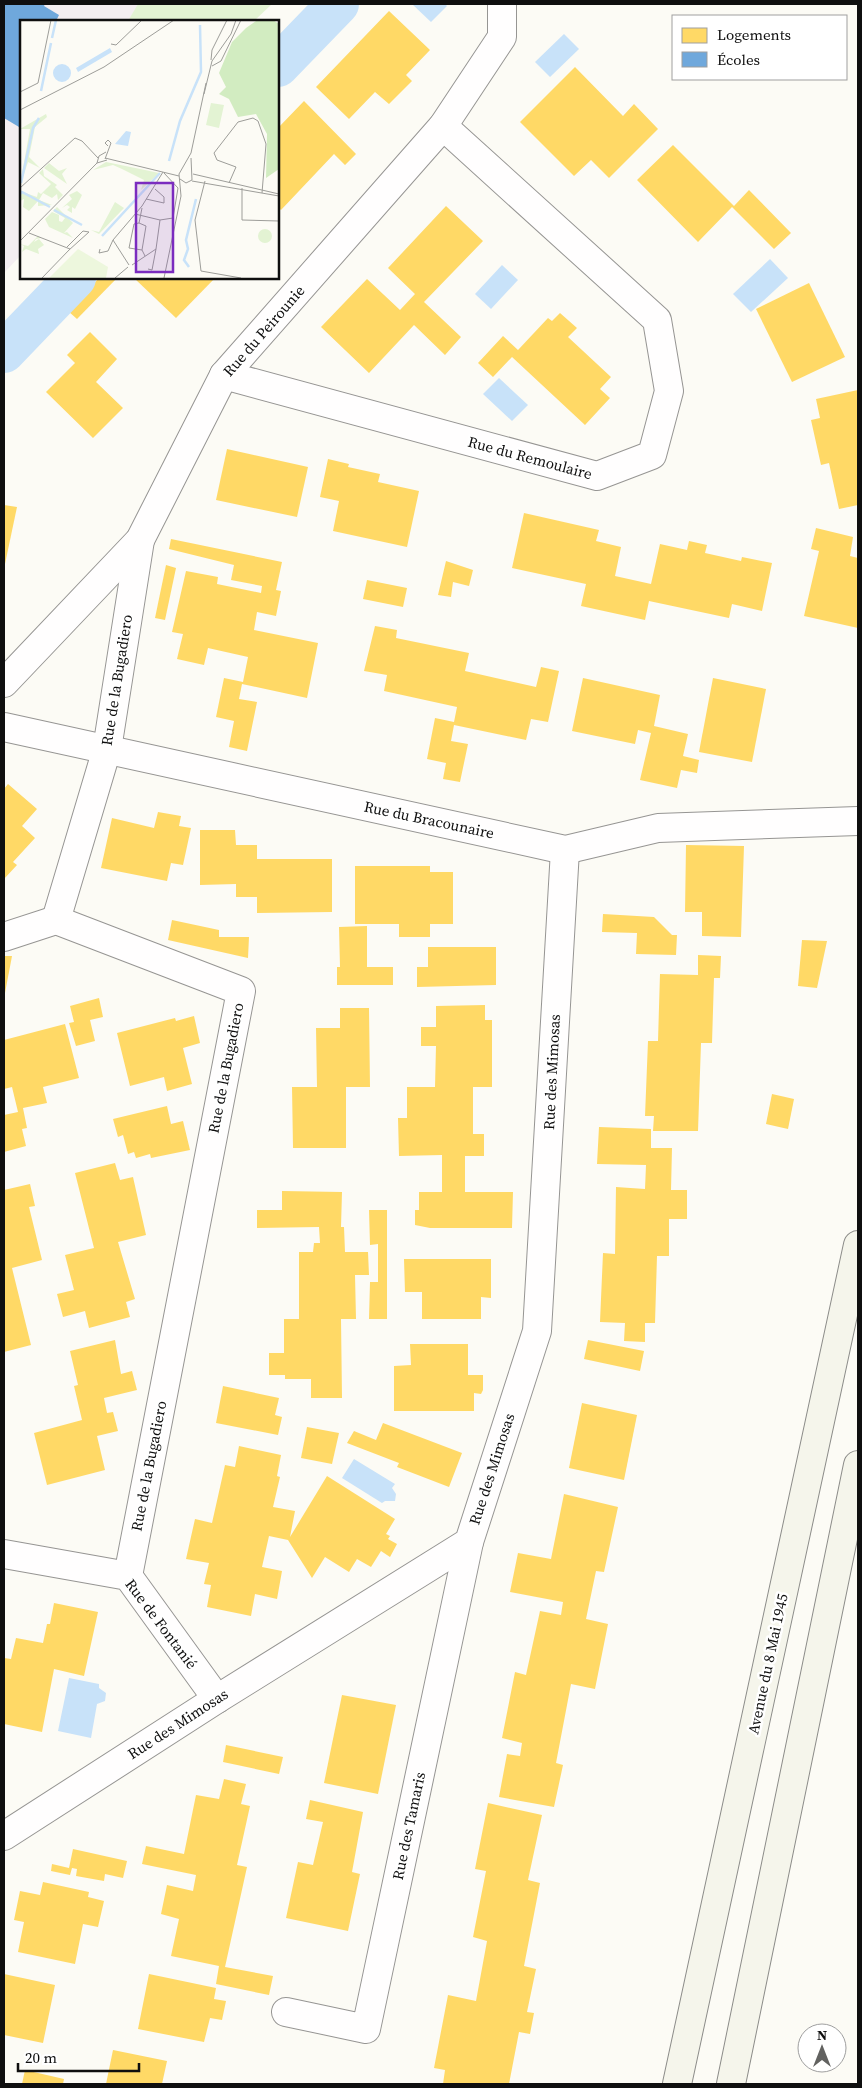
<svg xmlns="http://www.w3.org/2000/svg" width="862" height="2088" viewBox="0 0 862 2088" font-family="'Source Serif 4',serif">
	<style>
		.industrial { fill: #f4eef1 }
		.green { fill: #e3f3d3 }
		.water { fill: #c8e2f9 }
		.homes { fill: #ffd966 }
		.schools { fill: #6fa8dc }
		.lines { fill: none; stroke-linecap: round; stroke-linejoin: round }
		.canal { stroke: #c8e2f9; stroke-width: 42 }
		.minor-casing { stroke: #969593; stroke-width: 30 }
		.secondary-casing { stroke: #8c8c89; stroke-width: 30 }
		.minor { stroke: #fffefe; stroke-width: 28 }
		.secondary { stroke: #f5f5eb; stroke-width: 28 }
		.labels { text-anchor: middle; stroke-width: 5; stroke-linejoin: round; paint-order: stroke }
		.street-label { font-size: 15px; fill: #0f0f0f; stroke: #fff }
		.inset-river { fill: none; stroke: #c8e2f9; stroke-width: 2.5 }
		.inset-road { fill: none; stroke: #9d9d99; stroke-width: 1 }
		.view { fill: #7b2cbf; fill-opacity: 0.15; stroke: #7b2cbf; stroke-width: 2.5 }
		.inset-edge { fill: none; stroke: #0f0f0f; stroke-width: 2.5 }
	</style>
	<rect width="100%" height="100%" fill="#fcfbf5"/>
	<polygon class="industrial" points="4,4 261,4 244,21 21,21 21,255 4,273"/>
	<polygon class="green" points="138,4 272,4 254,21 128,21"/>
	<g class="water">
		<polygon points="412,4 445,4 447,6 431,22"/>
		<polygon points="564,34 579,49 550,77 535,62"/>
		<polygon points="770,259 788,278 751,312 733,294"/>
		<polygon points="502,265 518,280 491,309 475,294"/>
		<polygon points="499,378 528,405 512,421 483,394"/>
		<polygon points="354,1459 395,1484 392,1488 396,1494 395,1501 385,1501 382,1503 342,1478"/>
		<polygon points="69,1678 99,1684 99,1688 106,1693 105,1701 97,1704 91,1738 58,1731"/>
	</g>
	<g class="homes">
		<polygon points="389,11 430,50 406,75 412,81 389,104 375,92 349,119 316,87"/>
		<polygon points="575,67 623,116 634,104 658,129 609,178 591,160 574,176 520,122"/>
		<polygon points="304,101 356,154 345,165 334,154 281,210 278,207 278,128"/>
		<polygon points="673,145 734,206 749,190 791,233 774,249 732,207 698,242 637,180"/>
		<polygon points="446,206 483,241 424,302 461,337 445,355 414,325 369,373 321,327 367,279 400,310 415,294 388,268"/>
		<polygon points="99,278 117,278 77,319 68,311"/>
		<polygon points="134,278 215,278 176,318"/>
		<polygon points="809,283 845,357 792,382 756,309"/>
		<polygon points="560,313 577,328 568,337 611,377 600,389 610,398 585,425 512,357 493,377 478,363 503,336 518,350 548,318 552,321"/>
		<polygon points="90,332 117,359 96,382 123,408 93,438 46,392 75,363 67,355"/>
		<polygon points="858,390 858,505 839,509 829,463 821,465 811,420 820,418 816,399"/>
		<polygon points="227,449 308,467 297,517 216,500"/>
		<polygon points="328,459 349,464 348,467 380,474 378,482 419,491 407,547 333,531 339,501 320,497"/>
		<polygon points="4,505 17,507 5,564 4,564"/>
		<polygon points="524,513 599,530 596,541 621,547 615,576 651,584 660,544 687,550 689,541 707,545 705,553 741,561 742,557 772,563 762,611 732,604 729,618 649,601 645,620 581,606 586,584 512,568"/>
		<polygon points="816,528 853,537 850,556 858,558 858,628 804,616 819,551 811,549"/>
		<polygon points="171,539 282,562 276,590 281,591 276,616 257,612 254,630 318,643 307,698 242,684 239,699 257,702 247,751 229,747 234,721 216,717 224,678 243,682 248,657 208,648 204,665 177,659 183,634 172,632 186,571 218,577 217,584 261,593 262,586 231,580 234,565 169,549"/>
		<polygon points="446,561 473,570 469,586 453,582 451,597 438,595"/>
		<polygon points="166,565 176,568 165,620 155,618"/>
		<polygon points="367,580 407,588 403,607 363,599"/>
		<polygon points="375,626 397,630 396,638 469,653 465,671 536,687 541,667 559,671 548,722 531,719 526,740 454,725 451,741 468,744 460,782 443,779 446,763 427,759 435,718 454,722 457,707 384,691 387,675 364,671"/>
		<polygon points="583,678 660,695 654,726 688,734 683,756 699,760 697,773 681,770 677,788 640,780 651,733 638,730 635,744 572,731"/>
		<polygon points="713,678 766,689 752,762 699,752"/>
		<polygon points="8,784 37,809 22,826 35,838 13,862 17,865 4,879 4,789"/>
		<polygon points="158,812 181,816 179,826 191,828 183,865 171,863 167,881 101,868 112,818 154,828"/>
		<polygon points="200,830 235,830 236,845 257,845 257,859 332,859 332,912 257,913 257,897 236,897 236,884 200,885"/>
		<polygon points="686,845 744,846 741,937 702,936 702,912 685,912"/>
		<polygon points="355,866 430,866 430,872 453,872 453,924 430,924 430,937 399,937 399,924 355,924"/>
		<polygon points="603,914 654,917 672,935 677,935 676,955 636,954 637,933 602,932"/>
		<polygon points="172,920 219,930 219,937 249,937 248,958 168,940"/>
		<polygon points="367,926 367,967 393,967 393,985 337,985 337,967 340,967 339,927"/>
		<polygon points="802,940 827,941 817,988 798,986"/>
		<polygon points="428,947 496,947 496,985 417,987 417,967 428,967"/>
		<polygon points="698,955 721,956 720,978 714,978 712,1043 701,1043 698,1131 653,1131 654,1116 645,1116 648,1041 658,1041 660,974 698,975"/>
		<polygon points="4,956 12,956 5,993 4,993"/>
		<polygon points="99,998 103,1017 90,1020 95,1041 76,1046 69,1023 74,1022 70,1006"/>
		<polygon points="485,1005 485,1020 492,1020 492,1087 473,1087 473,1134 484,1134 484,1156 465,1156 465,1192 513,1192 512,1228 430,1228 415,1225 415,1210 419,1210 419,1192 442,1192 442,1155 399,1156 398,1118 407,1118 407,1087 435,1087 436,1046 421,1046 421,1027 436,1027 436,1006"/>
		<polygon points="340,1008 369,1008 370,1087 346,1087 346,1148 293,1148 292,1087 317,1087 316,1028 340,1028"/>
		<polygon points="194,1016 200,1043 183,1048 192,1084 167,1091 164,1077 130,1086 117,1033 175,1018 176,1021"/>
		<polygon points="65,1024 79,1078 43,1087 47,1103 23,1108 27,1128 22,1129 26,1146 4,1152 4,1115 18,1112 12,1087 4,1089 4,1040"/>
		<polygon points="772,1094 794,1099 788,1129 766,1124"/>
		<polygon points="167,1106 171,1124 183,1121 190,1150 151,1158 150,1154 136,1158 134,1152 128,1154 123,1135 118,1137 113,1119"/>
		<polygon points="599,1127 651,1129 651,1148 672,1148 671,1190 687,1190 687,1219 669,1219 669,1256 657,1256 655,1323 645,1323 645,1342 624,1341 625,1323 600,1322 603,1253 615,1254 616,1187 645,1189 646,1165 597,1164"/>
		<polygon points="115,1163 120,1180 133,1177 146,1235 118,1242 135,1299 126,1302 130,1317 89,1328 85,1311 63,1317 57,1294 74,1290 65,1255 94,1248 75,1173"/>
		<polygon points="30,1184 35,1206 29,1207 42,1260 12,1268 31,1345 4,1352 4,1190"/>
		<polygon points="282,1191 342,1192 341,1227 344,1227 345,1252 368,1252 369,1275 355,1275 356,1319 341,1319 342,1398 311,1398 311,1379 285,1379 285,1375 269,1375 269,1353 284,1353 284,1319 299,1319 299,1252 313,1252 314,1243 320,1243 319,1227 257,1228 257,1210 282,1210"/>
		<polygon points="369,1210 387,1210 387,1319 369,1319 370,1282 378,1282 378,1244 370,1245"/>
		<polygon points="404,1259 491,1259 491,1298 481,1297 481,1319 422,1319 422,1292 405,1292"/>
		<polygon points="115,1340 121,1374 132,1371 137,1390 104,1398 107,1413 113,1412 118,1431 97,1436 105,1470 47,1485 34,1433 82,1420 74,1386 78,1385 70,1351"/>
		<polygon points="588,1340 644,1351 640,1371 584,1359"/>
		<polygon points="410,1344 468,1344 468,1375 483,1375 483,1390 481,1394 474,1393 474,1411 394,1411 394,1366 411,1365"/>
		<polygon points="223,1386 279,1398 275,1415 282,1417 278,1435 216,1423"/>
		<polygon points="582,1403 637,1415 624,1480 569,1468"/>
		<polygon points="383,1423 462,1453 449,1487 397,1467 399,1463 347,1443 354,1431 376,1440"/>
		<polygon points="307,1427 339,1433 332,1464 301,1458"/>
		<polygon points="239,1446 281,1455 277,1476 280,1477 273,1507 295,1511 290,1537 327,1476 395,1519 386,1534 390,1536 388,1539 397,1544 390,1557 381,1551 371,1567 357,1559 349,1572 325,1557 312,1578 288,1540 269,1536 262,1567 282,1571 277,1599 255,1594 251,1616 207,1607 211,1585 204,1584 209,1563 186,1559 195,1519 212,1523 225,1465 235,1467"/>
		<polygon points="564,1494 618,1507 604,1572 596,1571 586,1619 608,1624 595,1689 571,1684 556,1763 563,1765 554,1807 499,1797 507,1754 520,1756 522,1743 502,1738 515,1672 526,1675 540,1611 561,1615 563,1602 510,1592 518,1553 551,1559"/>
		<polygon points="54,1603 98,1612 84,1676 54,1669 42,1732 4,1724 4,1658 11,1659 16,1638 43,1643 47,1624 50,1624"/>
		<polygon points="342,1695 396,1705 378,1794 324,1783"/>
		<polygon points="226,1745 283,1757 279,1774 223,1762"/>
		<polygon points="224,1779 246,1784 241,1804 250,1806 237,1865 247,1867 225,1967 273,1976 269,1995 216,1984 219,1966 171,1956 179,1919 161,1914 167,1885 193,1891 196,1875 142,1864 146,1846 184,1854 196,1795 219,1799"/>
		<polygon points="310,1800 363,1812 352,1872 360,1874 348,1931 286,1918 298,1862 313,1865 323,1822 306,1819"/>
		<polygon points="488,1803 542,1815 528,1880 540,1883 524,1966 536,1969 527,2012 534,2013 530,2034 519,2032 509,2084 443,2084 445,2070 434,2068 448,1995 476,2001 487,1941 473,1937 486,1871 475,1869"/>
		<polygon points="73,1849 127,1861 123,1878 105,1874 104,1881 76,1876 77,1869 72,1868 70,1875 51,1871 52,1864 69,1868"/>
		<polygon points="43,1882 89,1892 88,1897 104,1901 98,1927 83,1924 75,1964 18,1952 24,1922 14,1920 20,1891 40,1895"/>
		<polygon points="4,1974 55,1985 43,2043 4,2035"/>
		<polygon points="149,1974 216,1988 214,1999 226,2001 222,2020 210,2018 204,2042 138,2029"/>
		<polygon points="113,2050 167,2061 162,2084 106,2084"/>
		<polygon points="25,2070 64,2079 63,2084 22,2084"/>
	</g>
	<polygon class="schools" points="4,4 45,4 44,6 59,15 56,21 21,21 21,122 19,127 4,118"/>
	<g class="lines">
		<g class="canal">
			<polyline points="278,66 338,4"/>
			<polyline points="4,352 75,278"/>
		</g>
		<defs>
			<g id="minor">
				<polyline points="224,375 597,476 652,455 669,391 657,320 443,126"/>
				<polyline points="4,683 140,540 224,375 443,126 502,37 502,4"/>
				<polyline points="4,727 565,850 658,828 858,821"/>
				<polyline points="4,937 56,920"/>
				<polyline points="4,1554 128,1576 217,1699"/>
				<polyline points="128,1576 241,991 56,920 107,749 140,540"/>
				<polyline points="4,1836 217,1699 469,1542 537,1331 565,850"/>
				<polyline points="286,2012 366,2029 469,1542"/>
			</g>
			<g id="secondary">
				<polyline points="677,2084 858,1245"/>
				<polyline points="731,2084 858,1465"/>
			</g>
		</defs>
		<use href="#minor" class="minor-casing"/>
		<use href="#secondary" class="secondary-casing"/>
		<use href="#minor" class="minor"/>
		<use href="#secondary" class="secondary"/>
	</g>
	<g class="labels">
		<g class="street-label">
			<text transform="translate(264 331) rotate(-49)" y="5">Rue du Peirounie</text>
			<text transform="translate(530 458) rotate(15)" y="5">Rue du Remoulaire</text>
			<text transform="translate(117 680) rotate(-81)" y="5">Rue de la Bugadiero</text>
			<text transform="translate(429 820) rotate(12)" y="5">Rue du Bracounaire</text>
			<text transform="translate(226 1068) rotate(-79)" y="5">Rue de la Bugadiero</text>
			<text transform="translate(552 1072) rotate(-87)" y="5">Rue des Mimosas</text>
			<text transform="translate(149 1466) rotate(-79)" y="5">Rue de la Bugadiero</text>
			<text transform="translate(492 1469) rotate(-72)" y="5">Rue des Mimosas</text>
			<text transform="translate(161 1624) rotate(53)" y="5">Rue de Fontanié</text>
			<text transform="translate(768 1664) rotate(-78)" y="5">Avenue du 8 Mai 1945</text>
			<text transform="translate(178 1724) rotate(-33)" y="5">Rue des Mimosas</text>
			<text transform="translate(409 1826) rotate(-78)" y="5">Rue des Tamaris</text>
		</g>
	</g>
	<g transform="translate(20 20)">
		<rect width="259" height="259" fill="#fcfbf5"/>
		<path d="M191 83 204 85 199 108 186 105ZM26 94 27 97 15 107 9 137 20 148 8 142 1 163 9 124 0 165 10 109H0ZM86 142 125 150 139 153 121 170 124 160 102 149 93 145 73 150ZM29 143 39 151 47 148 42 154 47 164 24 148ZM23 149 24 156 37 165 35 167 43 175 38 180 37 174 32 178 23 173 19 180 32 185 18 186V181L9 191 3 187 4 179 0 181V171L17 177 18 172 21 174 31 164 19 153ZM57 171 62 175 55 189 52 187V193L47 190 50 187 47 185 42 188 52 179 49 175ZM95 182 104 188 79 214 71 210 79 212ZM37 187 53 203 44 213 47 212 53 218 29 207 25 199 32 192 39 195V201L42 202 45 198 50 201 33 191ZM238 216a7 7 0 1 1 14 0a7 7 0 1 1-14 0ZM18 216 21 218 16 219 14 222 19 219 24 225 18 229 19 234 6 229 2 232 4 226 0 224 8 226Z" fill="#e3f3d3"/>
		<path d="M253 0 259 4V149L246 158 247 114 236 94 218 97 209 79 199 74 206 67 199 53 212 22 226 8 236 1Z" fill="#d2ecc1"/>
		<path d="M58 229 88 247 86 258H29Z" fill="#edf7dd"/>
		<path d="M90 28 92 32 58 52 56 48ZM33 53a9 9 0 1 1 18 0a9 9 0 1 1-18 0ZM106 111 111 112 108 126 95 124Z" fill="#c8e2f9"/>
		<path class="inset-river" d="M32 18 36 0M21 71 31 23M149 141 160 101 181 52 180 5M1 163 13 108 19 98M0 174 2 172 30 187M34 190 62 205M82 216 140 153M169 247 164 240 168 229 166 220 176 179"/>
		<path class="inset-road" d="M91 24 96 25 122 0M191 40 192 30 207 0M192 46 201 41 221 0M0 72 18 63 31 0M184 74 192 41 211 14 216 0M0 90 84 47 154 0M85 138 159 156M85 139 91 123 88 120 85 123 88 126M77 143 79 136 86 132M173 154 259 174M160 159 166 163 172 160 171 138M172 161 259 176M209 163 216 147 197 140 194 133 218 102 233 98 238 101 246 124 242 173M0 168 55 118 62 121 78 138M222 168V200L259 201M126 179 144 183V177L135 169M115 194 140 200 153 198 158 168 144 153M119 203 114 204 109 228 122 230 125 236M9 213 50 229 22 258M0 221 77 143 87 140M47 227 63 211 69 212M80 229 79 233 88 231 93 220M49 230 69 212M122 230 126 206 119 203 122 188M109 245 93 220 122 186 143 152M112 245 136 229 140 200M128 249 132 250 136 229M181 251 175 200 185 161M181 251 221 258M95 258 108 247M144 258 161 176 159 154 171 133 186 63"/>
		<path class="view" d="M116 163H153V252H116Z"/>
		<rect width="259" height="259" class="inset-edge"/>
	</g>
	<rect width="862" height="2088" fill="none" stroke="#0f0f0f" stroke-width="10"/>
	<rect x="672" y="15" width="175" height="65" fill="#ffffff" stroke="#9f9f9f"/>
	<rect x="682" y="28" width="25" height="15" fill="#ffd966" stroke="#9f9f9f"/>
	<text x="717" y="40" font-size="15" fill="#0f0f0f">Logements</text>
	<rect x="682" y="52" width="25" height="15" fill="#6fa8dc" stroke="#9f9f9f"/>
	<text x="717" y="65" font-size="15" fill="#0f0f0f">Écoles</text>
	<g transform="translate(822 2048)"><circle r="24" fill="#ffffff" stroke="#9f9f9f"/>
	<path d="M0-4L9 19L0 12L-9 19Z" fill="#626260"/>
	<text y="-8" font-size="14" font-weight="bold" text-anchor="middle" fill="#0f0f0f">N</text>
	</g>
	<path d="M18 2063v8h121v-8" fill="none" stroke="#0f0f0f" stroke-width="2.5"/>
	<text x="25" y="2063" font-size="15" fill="#0f0f0f" stroke="#ffffff" stroke-width="4" paint-order="stroke">20 m</text>
</svg>
